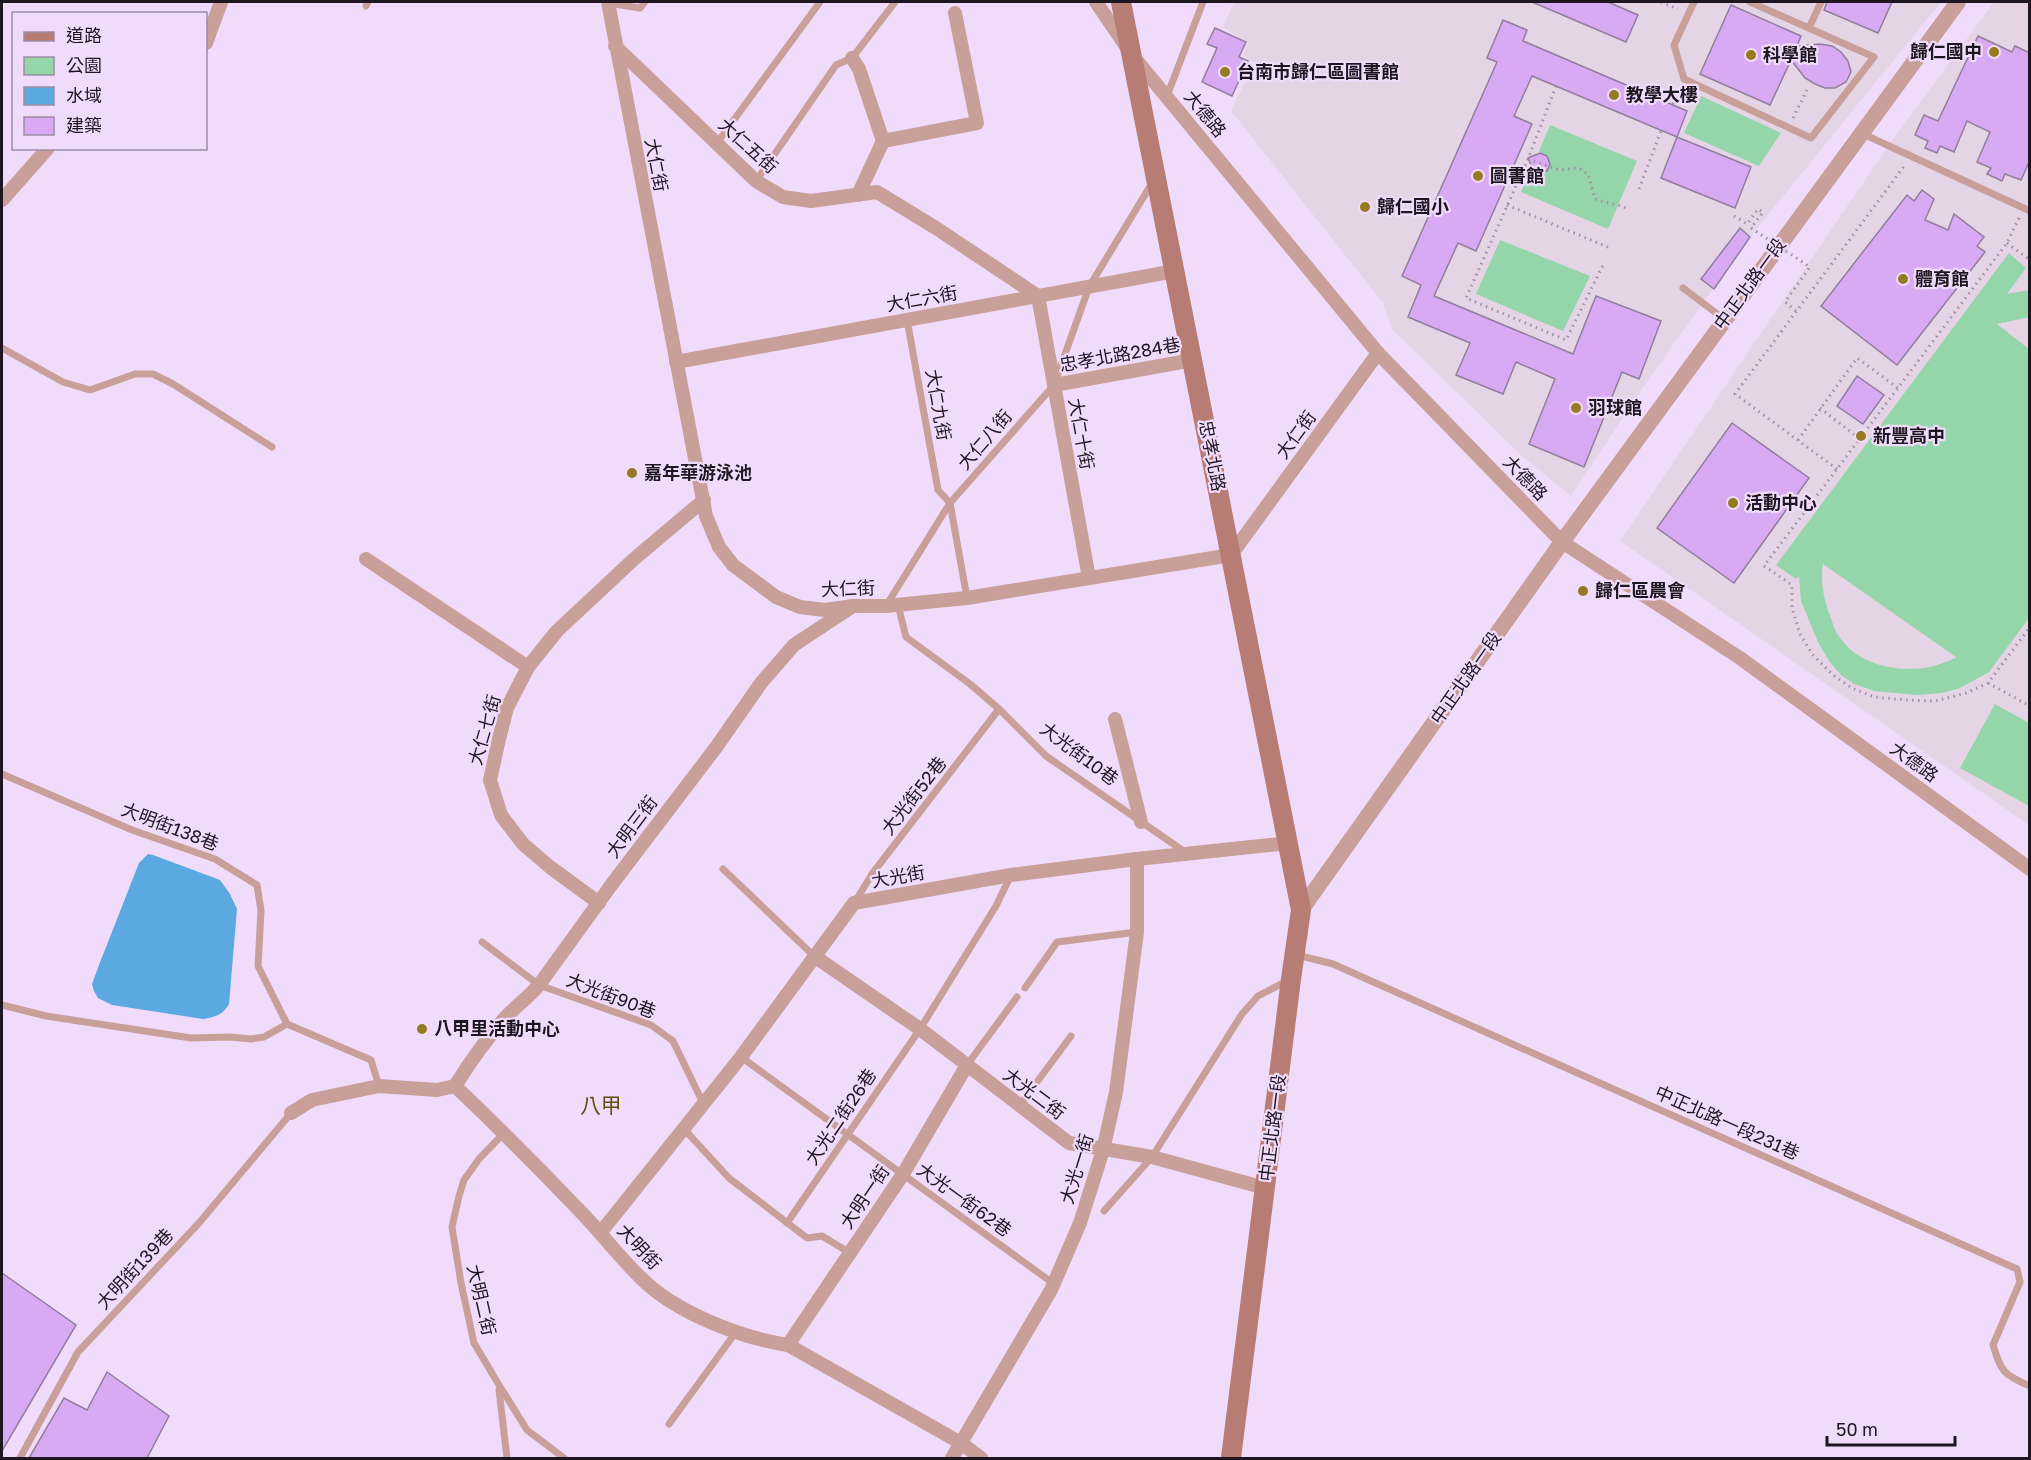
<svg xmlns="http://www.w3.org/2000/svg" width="2031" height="1460" viewBox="0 0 2031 1460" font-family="'Golos Text','Noto Sans TC',sans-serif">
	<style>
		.education { fill: #e5d4e5 }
		.green { fill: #94d5aa; fill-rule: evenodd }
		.water { fill: #5ba9e0 }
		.building { fill: #d7aaf3; stroke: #907e9c; stroke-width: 1.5 }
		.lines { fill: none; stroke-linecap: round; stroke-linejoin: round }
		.path { stroke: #a08fa7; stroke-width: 3; stroke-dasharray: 1.5 4.5; stroke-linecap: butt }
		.service { stroke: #c89f99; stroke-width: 7 }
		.minor { stroke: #c89f99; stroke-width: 14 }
		.tertiary { stroke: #c89f99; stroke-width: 16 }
		.secondary { stroke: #b77c74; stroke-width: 20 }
		.path-bridge { stroke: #a08fa7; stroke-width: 3; stroke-dasharray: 1.5 4.5; stroke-linecap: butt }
		.poi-dot { fill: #947a21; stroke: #f1dbfb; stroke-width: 2 }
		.labels { text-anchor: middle; stroke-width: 4.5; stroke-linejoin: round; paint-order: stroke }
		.poi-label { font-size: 18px; font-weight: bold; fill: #1e1621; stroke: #f1dbfb; text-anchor: start }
		.street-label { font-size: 18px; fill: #1e1621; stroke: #f1dbfb }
		.quarter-label { font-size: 21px; fill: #604d10; stroke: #f1dbfb }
	</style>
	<rect width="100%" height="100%" fill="#f1dbfb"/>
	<g class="education">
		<polygon points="1234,2 1941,2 1750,237 1646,383 1571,496 1523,457 1392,329 1383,303 1231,111 1254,63 1243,55 1248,43 1223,27"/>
		<polygon points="1994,2 2029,2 2029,825 1620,541 1888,146"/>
	</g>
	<g class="green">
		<polygon points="1701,96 1781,133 1759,166 1684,133"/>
		<polygon points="1550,125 1637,161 1608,229 1521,192 1530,171 1540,173 1547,171 1550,164 1547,156 1539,151"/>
		<polygon points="1500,240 1590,276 1563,331 1476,294"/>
		<path d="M2009 253 2026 268 2007 294 2029 290V317L1997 324 2029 349V618L1989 672 1960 688 1942 693 1917 695 1874 691 1854 684 1841 675 1829 661 1818 642 1801 601 1799 577 1796 579 1776 565ZM1823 564 1956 657V658C1948 661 1938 665 1930 667 1897 673 1857 665 1838 635 1835 631 1833 624 1831 618 1824 602 1820 581 1823 564Z"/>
		<polygon points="1995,704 2029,723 2029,806 1960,768"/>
	</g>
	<path class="water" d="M148 854 153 855 220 880 230 894 237 909 229 1004C223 1015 215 1017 203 1019L112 1005 98 998 94 991 92 984 99 965 139 863Z"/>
	<g class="building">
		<polygon points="1532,2 1608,2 1638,15 1626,42"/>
		<polygon points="1827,2 1892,2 1878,33 1824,10"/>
		<polygon points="1731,5 1801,36 1797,46 1820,44 1832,46 1841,52 1848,61 1851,72 1846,82 1835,88 1825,88 1815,84 1805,78 1791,60 1770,105 1700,74"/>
		<polygon points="1503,20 1527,30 1523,41 1687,111 1677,137 1532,76 1514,116 1532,124 1476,251 1458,243 1434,296 1573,354 1596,296 1661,321 1639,379 1622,372 1584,467 1529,444 1555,379 1516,362 1503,394 1456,375 1470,343 1408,317 1421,285 1402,276 1497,62 1487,58"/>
		<polygon points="1215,28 1246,42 1239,57 1248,61 1232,96 1202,82 1217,48 1207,44"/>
		<polygon points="1978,36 2012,52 2015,46 2030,53 2030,160 2021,180 2005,174 2002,181 1987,174 1991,168 1977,162 1990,132 1967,121 1954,152 1940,146 1937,153 1925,148 1928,141 1915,135 1924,115 1938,121"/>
		<polygon points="1677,137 1751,167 1735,208 1661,178"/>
		<polygon points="1540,153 1547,156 1550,164 1547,171 1540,174 1533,170 1528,158"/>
		<polygon points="1922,190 1934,199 1925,220 1948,230 1954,214 1984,237 1977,246 1985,252 1897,365 1821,306 1907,195 1914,201"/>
		<polygon points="1740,228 1750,237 1714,289 1701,279"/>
		<polygon points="1857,376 1884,395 1863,424 1837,406"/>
		<polygon points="1732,423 1809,478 1734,583 1657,528"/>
		<polygon points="2,1273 76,1325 2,1451"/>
		<polygon points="107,1372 169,1416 147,1458 29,1458 64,1398 87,1410"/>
	</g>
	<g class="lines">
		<g class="path">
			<polyline points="1661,2 1678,9"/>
			<polyline points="1556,86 1528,159 1466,298 1566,340 1604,263"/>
			<polyline points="1673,104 1679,89"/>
			<polyline points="1793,118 1808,88"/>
			<path d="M1528 159 1559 170 1579 168 1588 174 1595 199C1606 203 1617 204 1629 209"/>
			<polyline points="1639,189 1661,131"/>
			<polyline points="1507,205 1610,248"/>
			<polyline points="1734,216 1747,224 1758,209 1763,212 1751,228"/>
			<polyline points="2019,218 2007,243 1764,566 1792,585 1792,608 1800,634 1813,655 1833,675 1852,688 1874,697 1906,700 1935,701 1966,693 1988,683 2030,627"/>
			<polyline points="2007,243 2030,260"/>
			<polyline points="1796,311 1785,302 1810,267"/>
			<polyline points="1820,408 1860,439"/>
			<polyline points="1798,440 1857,358 1898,388"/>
			<polyline points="1837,469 1735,394 1905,165"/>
			<polyline points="1988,683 2030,706"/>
		</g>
		<g class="service">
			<polyline points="1694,2 1674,45 1684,79 1811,138 1874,57 1750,2"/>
			<polyline points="608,3 640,8 645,2"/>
			<polyline points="366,6 368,2"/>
			<polyline points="1809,28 1821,2"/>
			<polyline points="1167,96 1203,2"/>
			<polyline points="1863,134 2030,211"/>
			<polyline points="717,143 820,2"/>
			<polyline points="756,181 836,65 852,58 895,2"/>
			<polyline points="1683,288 1724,319"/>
			<polyline points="907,320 938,490 950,503 967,598"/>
			<polyline points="2,348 63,382 90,390 135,374 153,374 173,384 272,447"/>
			<polyline points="898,605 906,637 970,684 999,709 1046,756 1185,852"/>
			<polyline points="886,606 950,503 1054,385 1089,287 1152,183"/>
			<polyline points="2,774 132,830 215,859 257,885 261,911 258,966 287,1024"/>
			<polyline points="723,869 814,956"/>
			<polyline points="855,902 872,874 999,709"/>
			<polyline points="482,942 539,985 651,1025 673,1041 703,1103"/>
			<path d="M1297 955 1333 964 2017 1269 2020 1282 1993 1345C2001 1371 2003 1375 2030 1386"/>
			<polyline points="1025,988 1057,942 1137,932"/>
			<polyline points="2,1005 46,1016 191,1038 230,1037 251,1039 264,1037 287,1024 371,1060 379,1086"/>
			<polyline points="741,1057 1054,1284"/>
			<polyline points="967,1065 1017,997"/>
			<polyline points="1020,1105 1071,1036"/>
			<polyline points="684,1129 729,1178 807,1238 822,1236 850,1253"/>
			<polyline points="504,1133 479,1159 464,1180 459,1196 452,1227 461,1283 474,1343 499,1385 527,1430 564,1458"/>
			<polyline points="1104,1211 1152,1157 1242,1014 1258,996 1287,981"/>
			<polyline points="787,1223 920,1029 996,906 1011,875"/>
			<polyline points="499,1390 507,1458"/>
			<polyline points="669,1424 736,1332"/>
			<polyline points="20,1458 78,1352 199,1223 291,1113"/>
		</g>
		<g class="minor">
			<polyline points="608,2 706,516 719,547 733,565 776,597 800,607 825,610 853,606 886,606 967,598 1231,555 1378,353"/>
			<polyline points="1096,2 1132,55 1378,353 1562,542 1740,658 2030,869"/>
			<polyline points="206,43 221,2"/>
			<polyline points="615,46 756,181 783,197 811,201 877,192 936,228 1038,296 1089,578"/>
			<polyline points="852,58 859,69 883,141 858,195"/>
			<polyline points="883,141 977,123 955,13"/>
			<polyline points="2,200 48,148"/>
			<polyline points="676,362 1175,271"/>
			<polyline points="1054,385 1193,360"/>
			<polyline points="366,559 528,667"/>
			<polyline points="1115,719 1141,822"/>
			<polyline points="599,903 550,867 523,844 501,815 490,780 499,739 507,708 528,667 557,631 634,559 704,500"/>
			<polyline points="814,956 920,1029 1069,1143 1152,1157 1265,1188"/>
			<path d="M455 1086C470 1062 486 1039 505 1018 516 1006 529 997 539 985L612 884 717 746 761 683 794 645 850 608"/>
			<path d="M291 1113 312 1100 379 1086 437 1090 455 1086C497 1126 538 1167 578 1209 600 1231 618 1256 640 1277 674 1312 741 1338 788 1345L961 1443 981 1458"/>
			<polyline points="601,1232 741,1057 854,903 1011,875 1137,859 1289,843"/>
			<polyline points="788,1345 903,1174 967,1065"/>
			<polyline points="952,1458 1051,1290 1080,1223 1103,1150 1116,1092 1137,932 1137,859"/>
		</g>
		<polyline class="tertiary" points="1301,910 1562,542 1958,2"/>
		<polyline class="secondary" points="1121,2 1301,910 1291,979 1231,1458"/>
		<polyline class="path-bridge" points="1751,228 1810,267"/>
	</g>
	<g class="poi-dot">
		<circle cx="1994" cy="52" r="6"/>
		<circle cx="1751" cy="55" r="6"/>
		<circle cx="1225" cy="72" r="6"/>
		<circle cx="1614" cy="95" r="6"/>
		<circle cx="1478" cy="176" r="6"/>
		<circle cx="1365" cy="207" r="6"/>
		<circle cx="1903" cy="279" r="6"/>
		<circle cx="1576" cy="408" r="6"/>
		<circle cx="1861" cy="436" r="6"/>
		<circle cx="632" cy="473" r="6"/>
		<circle cx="1733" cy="503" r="6"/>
		<circle cx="1583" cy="591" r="6"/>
		<circle cx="422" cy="1029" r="6"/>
	</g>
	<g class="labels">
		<g class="poi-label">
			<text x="1982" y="58" text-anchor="end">歸仁國中</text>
			<text x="1763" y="61">科學館</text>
			<text x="1237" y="78">台南市歸仁區圖書館</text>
			<text x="1626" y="101">教學大樓</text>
			<text x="1490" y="182">圖書館</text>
			<text x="1377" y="213">歸仁國小</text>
			<text x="1915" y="285">體育館</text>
			<text x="1588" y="414">羽球館</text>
			<text x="1873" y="442">新豐高中</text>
			<text x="644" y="479">嘉年華游泳池</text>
			<text x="1745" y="509">活動中心</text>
			<text x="1595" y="597">歸仁區農會</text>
			<text x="434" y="1035">八甲里活動中心</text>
		</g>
		<g class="street-label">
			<text transform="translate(1205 114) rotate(51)" y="6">大德路</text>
			<text transform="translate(748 146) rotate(42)" y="6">大仁五街</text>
			<text transform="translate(656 165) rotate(79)" y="6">大仁街</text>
			<text transform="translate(1750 284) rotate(-54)" y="6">中正北路一段</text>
			<text transform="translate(922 299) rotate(-10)" y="6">大仁六街</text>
			<text transform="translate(1120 355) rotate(-10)" y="6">忠孝北路284巷</text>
			<text transform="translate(938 405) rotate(80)" y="6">大仁九街</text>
			<text transform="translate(1081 434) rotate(80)" y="6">大仁十街</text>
			<text transform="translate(1296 435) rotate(-54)" y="6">大仁街</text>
			<text transform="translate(985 440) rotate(-49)" y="6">大仁八街</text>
			<text transform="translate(1212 456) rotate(79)" y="6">忠孝北路</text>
			<text transform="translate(1525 478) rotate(46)" y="6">大德路</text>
			<text transform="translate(848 589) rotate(-2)" y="6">大仁街</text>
			<text transform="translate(1466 678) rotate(-55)" y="6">中正北路一段</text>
			<text transform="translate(485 730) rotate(-74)" y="6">大仁七街</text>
			<text transform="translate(1079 754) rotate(37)" y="6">大光街10巷</text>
			<text transform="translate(1914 762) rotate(36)" y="6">大德路</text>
			<text transform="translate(914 796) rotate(-52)" y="6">大光街52巷</text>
			<text transform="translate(170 827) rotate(21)" y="6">大明街138巷</text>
			<text transform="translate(632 827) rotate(-53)" y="6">大明三街</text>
			<text transform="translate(898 877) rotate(-10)" y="6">大光街</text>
			<text transform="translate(611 996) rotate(21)" y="6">大光街90巷</text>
			<text transform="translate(1034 1094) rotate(37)" y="6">大光二街</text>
			<text transform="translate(841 1117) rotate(-56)" y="6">大光二街26巷</text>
			<text transform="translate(1727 1123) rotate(24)" y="6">中正北路一段231巷</text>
			<text transform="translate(1273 1128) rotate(-83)" y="6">中正北路一段</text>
			<text transform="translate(1077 1169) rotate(-73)" y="6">大光一街</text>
			<text transform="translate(865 1197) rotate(-56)" y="6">大明一街</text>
			<text transform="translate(964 1200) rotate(36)" y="6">大光一街62巷</text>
			<text transform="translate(639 1247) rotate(47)" y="6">大明街</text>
			<text transform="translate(135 1269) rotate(-47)" y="6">大明街139巷</text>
			<text transform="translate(481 1300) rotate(77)" y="6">大明二街</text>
		</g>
		<g class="quarter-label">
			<text x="601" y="1113">八甲</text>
		</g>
	</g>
	<rect width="2031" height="1460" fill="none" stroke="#1e1621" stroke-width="6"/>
	<rect x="12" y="12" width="195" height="138" fill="#f1dbfb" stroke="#9d8ca4" stroke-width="1.5"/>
	<rect x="24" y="32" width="30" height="9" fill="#b77c74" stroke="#9d8ca4" stroke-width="1.5"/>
	<text x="66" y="42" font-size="18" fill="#1e1621">道路</text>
	<rect x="24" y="57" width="30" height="18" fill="#94d5aa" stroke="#9d8ca4" stroke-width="1.5"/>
	<text x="66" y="72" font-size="18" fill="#1e1621">公園</text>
	<rect x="24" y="87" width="30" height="18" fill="#5ba9e0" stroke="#9d8ca4" stroke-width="1.5"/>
	<text x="66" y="102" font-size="18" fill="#1e1621">水域</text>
	<rect x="24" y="117" width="30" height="18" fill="#d7aaf3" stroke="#9d8ca4" stroke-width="1.5"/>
	<text x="66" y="132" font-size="18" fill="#1e1621">建築</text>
	<path d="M1827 1436v9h128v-9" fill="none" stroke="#1e1621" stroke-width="3"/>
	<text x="1836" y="1436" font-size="18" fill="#1e1621" stroke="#f1dbfb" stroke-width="4.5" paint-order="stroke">50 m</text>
</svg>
